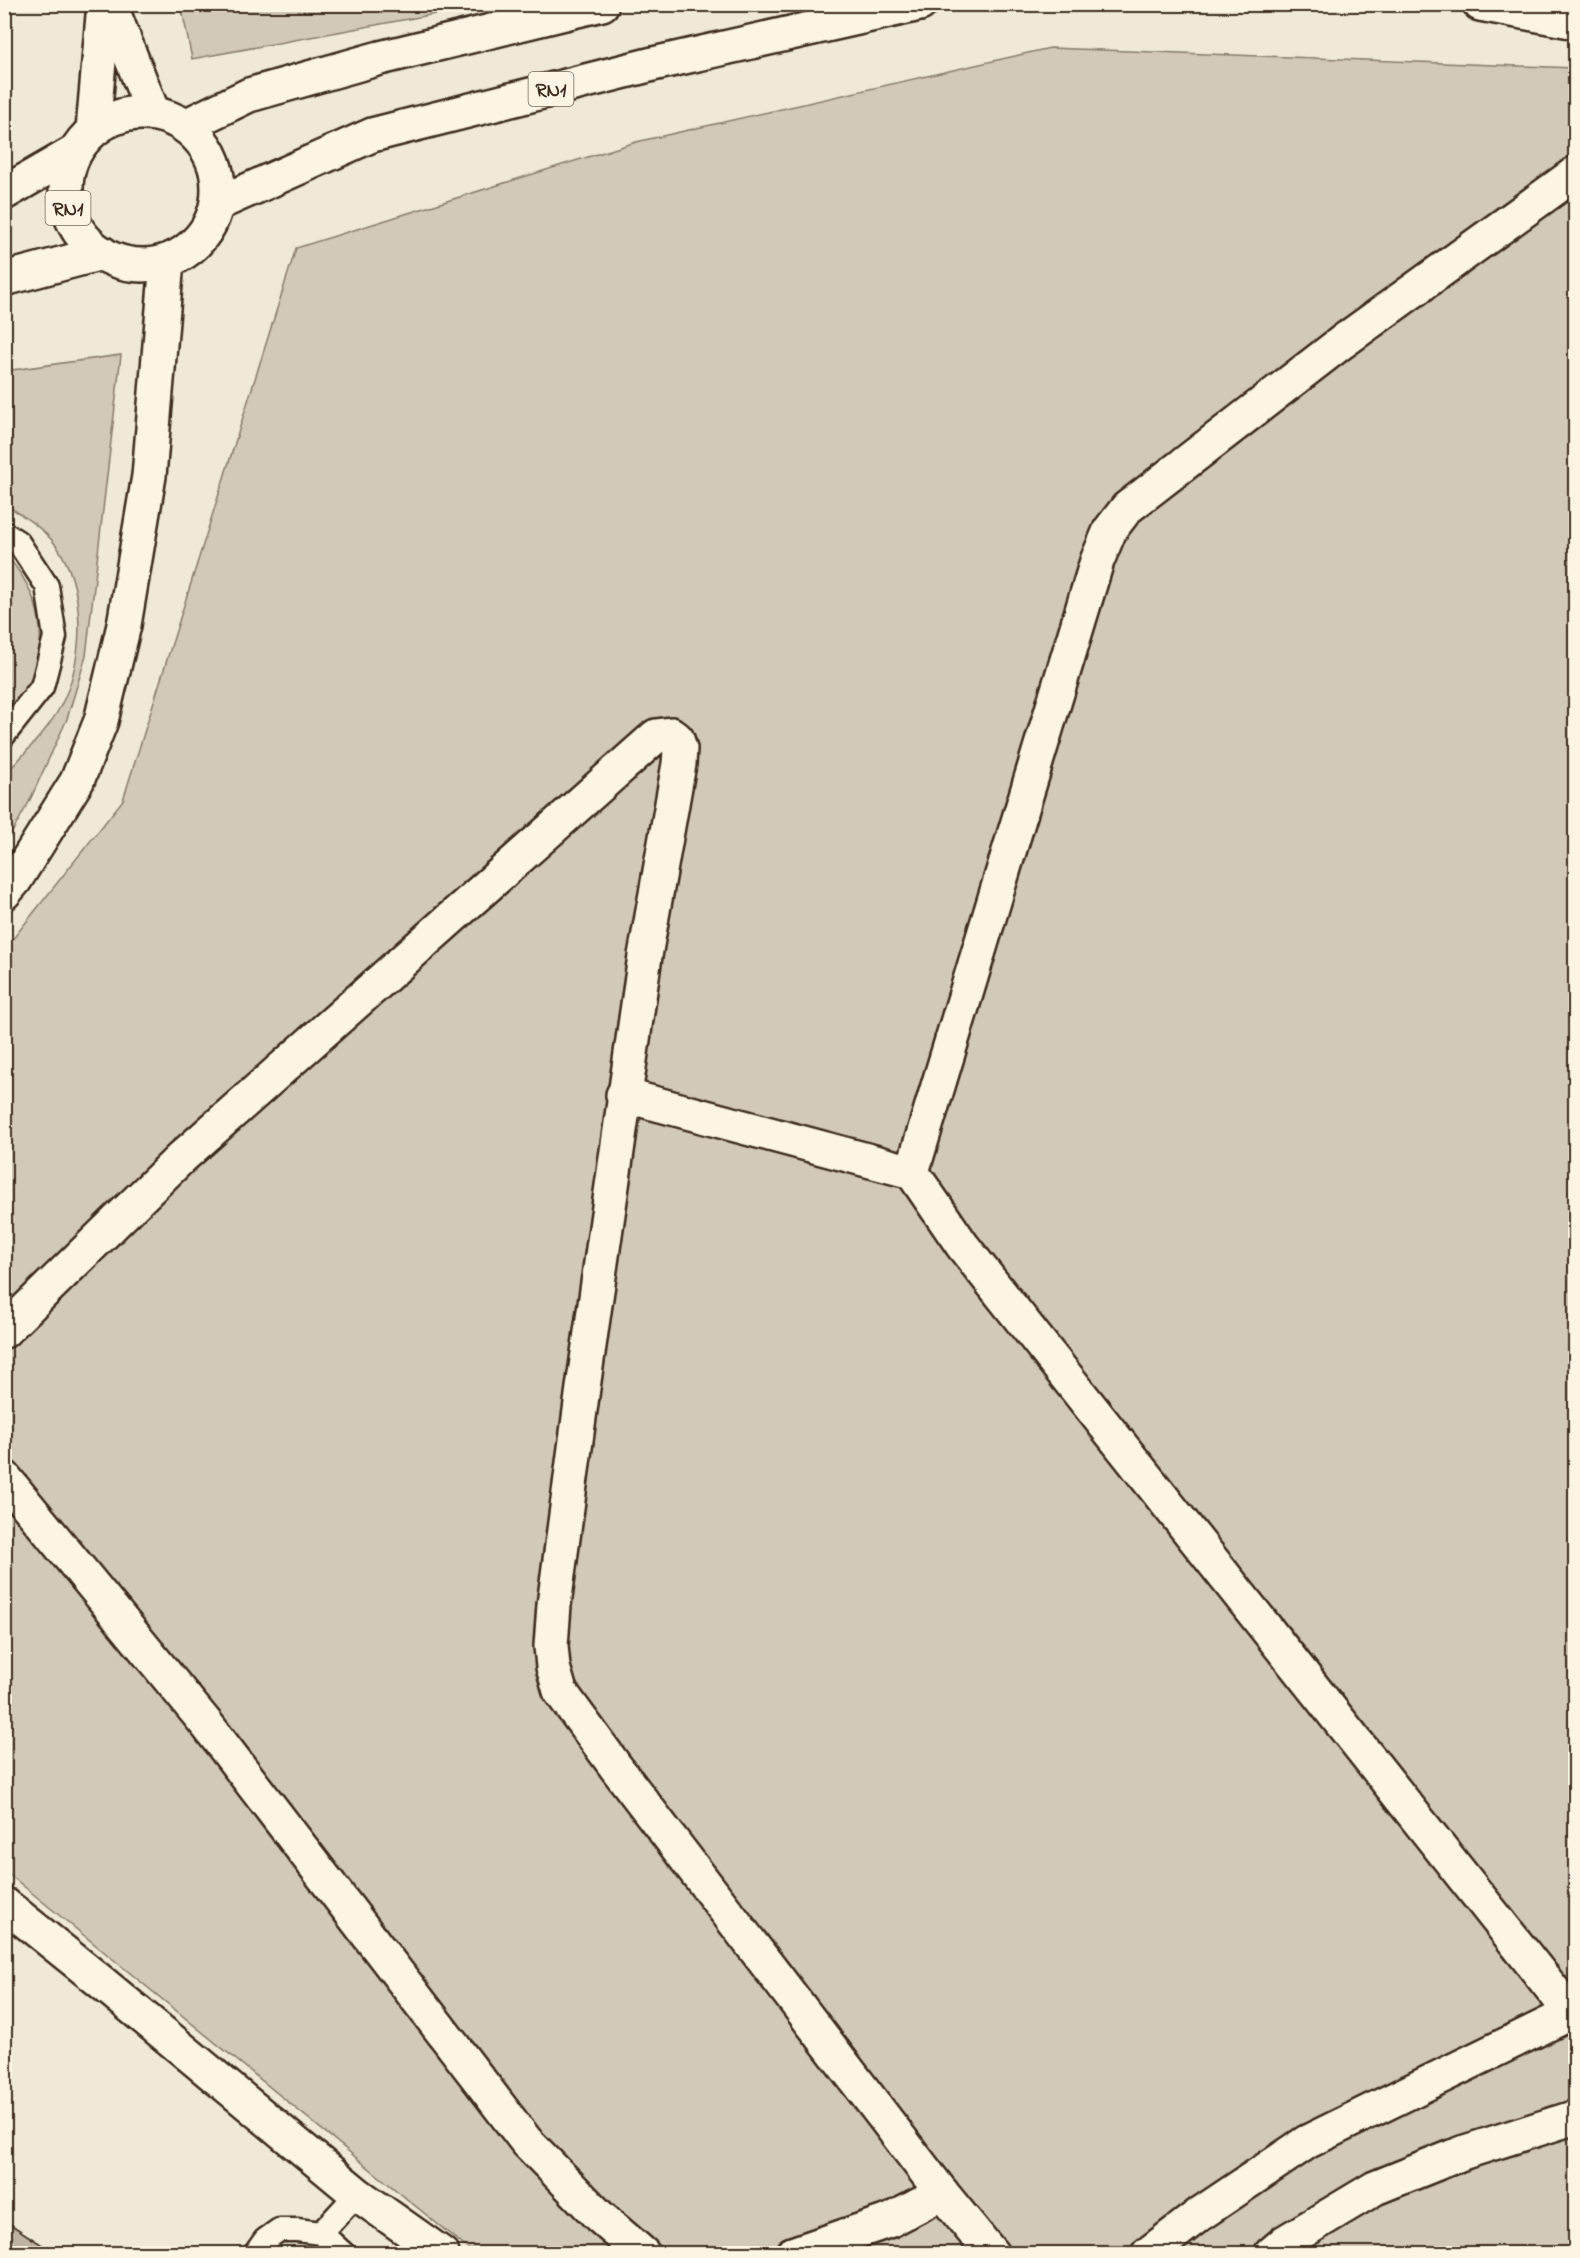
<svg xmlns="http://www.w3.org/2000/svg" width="1580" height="2258" viewBox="0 0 1580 2258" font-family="'Indie Flower',sans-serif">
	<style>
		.green { fill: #d2c9ba; stroke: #867a6c; stroke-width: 1.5 }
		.building { fill: #beb3a4; stroke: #3b2a1e; stroke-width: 1.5 }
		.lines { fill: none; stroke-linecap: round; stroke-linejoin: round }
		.service-casing { stroke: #3b2a1e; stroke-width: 27 }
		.minor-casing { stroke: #3b2a1e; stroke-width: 38 }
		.trunk-casing { stroke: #3b2a1e; stroke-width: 38 }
		.service { stroke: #fcf5e5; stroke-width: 22 }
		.minor { stroke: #fcf5e5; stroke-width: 33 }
		.trunk { stroke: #fcf5e5; stroke-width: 33 }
		.labels { text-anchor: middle; stroke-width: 6; stroke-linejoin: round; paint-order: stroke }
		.shield { fill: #fcf5e5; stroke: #75675a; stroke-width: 1.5 }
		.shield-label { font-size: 20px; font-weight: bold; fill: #3b2a1e }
	</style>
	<rect width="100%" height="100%" fill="#f0e9d9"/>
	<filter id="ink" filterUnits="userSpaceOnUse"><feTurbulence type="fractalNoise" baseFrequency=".0167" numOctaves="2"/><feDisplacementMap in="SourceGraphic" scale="12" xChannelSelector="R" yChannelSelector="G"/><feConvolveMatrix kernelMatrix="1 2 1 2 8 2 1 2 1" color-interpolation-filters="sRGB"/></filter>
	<g filter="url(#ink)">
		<g class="green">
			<polygon points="181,5 181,4 484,5 192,59"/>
			<polygon points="1050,48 1575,68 1575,2253 473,2253 5,1871 4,950 123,800 296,248 636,142"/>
			<path d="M121 355 86 656 67 719 30 800 5 845V775C23 754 47 732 60 707 85 662 87 587 55 544 42 527 21 515 5 504V371Z"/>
			<path d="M5 554C37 589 51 633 31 679 26 692 14 706 5 717Z"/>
		</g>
		<polygon class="building" points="4,2220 56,2254 4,2254"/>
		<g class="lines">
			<defs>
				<g id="service">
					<polyline points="4,533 18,542 47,586 55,637 42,687 4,735"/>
					<polyline points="321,2233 357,2194"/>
					<polyline points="255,2254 265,2240 279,2230 297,2230 321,2233 344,2254"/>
				</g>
				<g id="minor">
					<polyline points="110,4 153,113"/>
					<polyline points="93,130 104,4"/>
					<polyline points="1576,173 1342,342 1127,508 1110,530 1097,561 912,1172 962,1245 1576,2019"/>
					<polyline points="4,893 15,880 77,781 101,721 124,625 149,476 167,261"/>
					<polyline points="623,1095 912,1172"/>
					<polyline points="4,1331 181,1158 656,736 671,734 677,739 680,749 679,764 645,956 583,1388 554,1605 551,1646 553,1667 560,1691 618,1770 942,2193 992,2254"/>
					<polyline points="4,1477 208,1726 526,2141 599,2216 643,2254"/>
					<polyline points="4,1904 100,1981 357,2194 442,2254"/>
					<polyline points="792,2254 891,2220 942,2193"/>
					<polyline points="1148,2254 1200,2214 1307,2142 1571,2013"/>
					<polyline points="1271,2254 1285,2242 1375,2188 1465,2152 1576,2117"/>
				</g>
				<g id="trunk">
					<polyline points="1480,4 1576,22"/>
					<circle cx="142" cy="189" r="76"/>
					<polyline points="185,126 249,95 380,58 602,4"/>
					<polyline points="4,193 75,152"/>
					<polyline points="217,204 372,135 653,64 920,4"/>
					<polyline points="4,279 102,253"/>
				</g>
			</defs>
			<use href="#service" class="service-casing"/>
			<use href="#minor" class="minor-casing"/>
			<use href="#trunk" class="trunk-casing"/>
			<use href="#service" class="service"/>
			<use href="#minor" class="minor"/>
			<use href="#trunk" class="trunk"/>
		</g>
	</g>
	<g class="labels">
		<g class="shield">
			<rect x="528.5" y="72" width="45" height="34" rx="4.5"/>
			<rect x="45.5" y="191" width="45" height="34" rx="4.5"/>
		</g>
		<g class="shield-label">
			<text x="551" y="96">RN1</text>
			<text x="68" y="215">RN1</text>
		</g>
	</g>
	<rect width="1580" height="2258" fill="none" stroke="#fcf5e5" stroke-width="24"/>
	<rect x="12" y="12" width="1556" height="2234" fill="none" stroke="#3b2a1e" stroke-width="2" filter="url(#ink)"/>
</svg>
